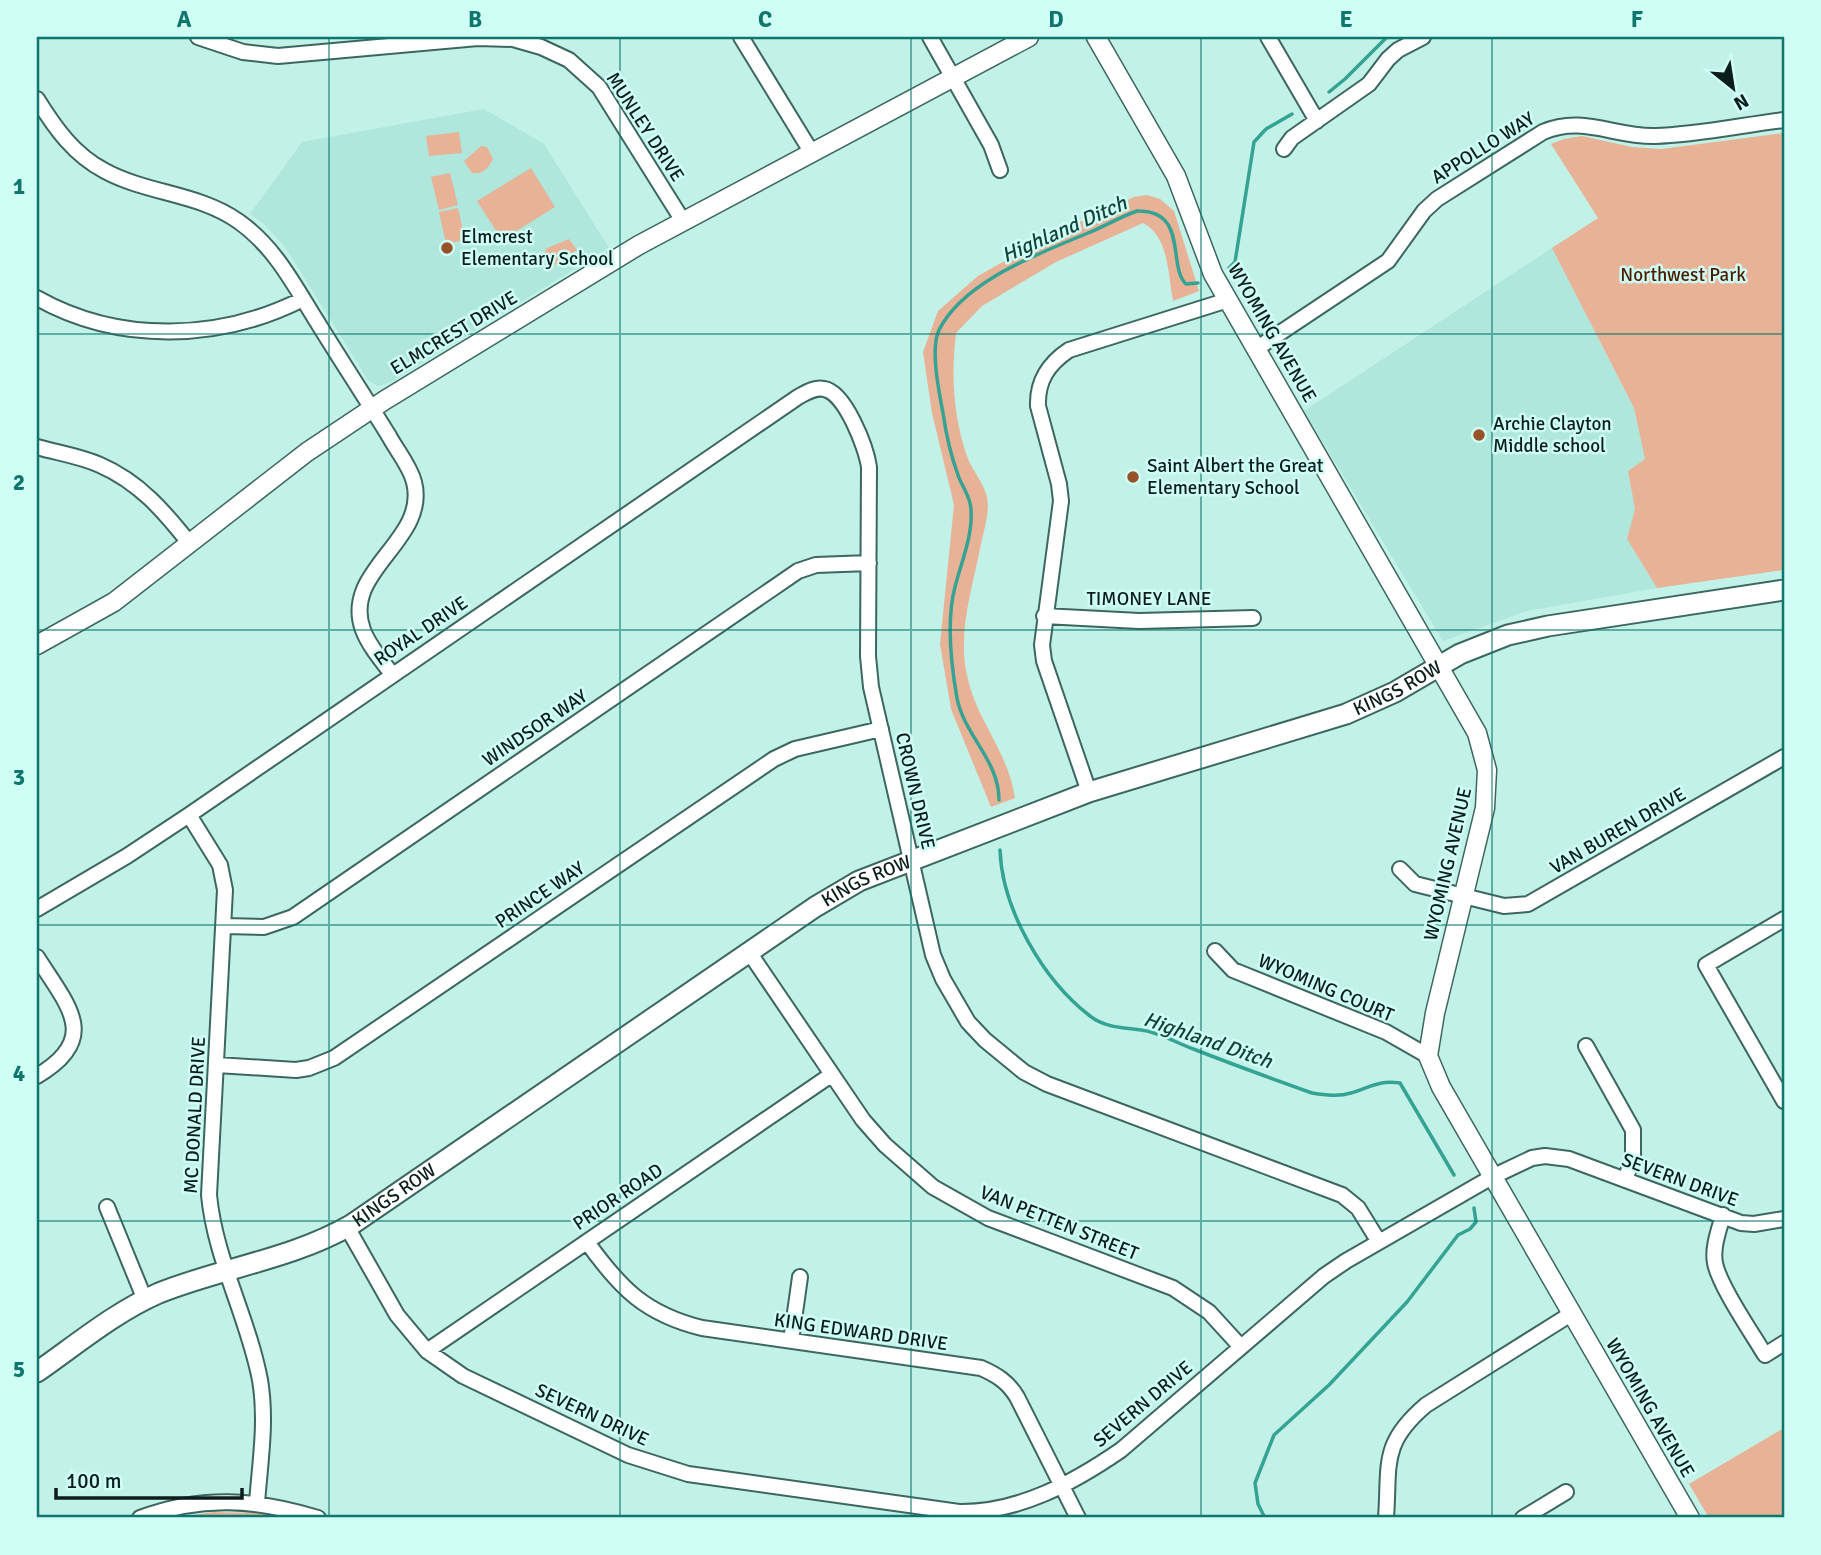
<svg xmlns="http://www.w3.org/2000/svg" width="1821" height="1555" font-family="Signika,sans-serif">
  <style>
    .built { fill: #afe7dc }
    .green { fill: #e7b296 }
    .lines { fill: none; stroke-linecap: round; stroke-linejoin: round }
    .stream { stroke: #35a394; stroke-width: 3.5 }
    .minor-casing { stroke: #3c6760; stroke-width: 18 }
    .tertiary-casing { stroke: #3c6760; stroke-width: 21 }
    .secondary-casing { stroke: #3c6760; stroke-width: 23 }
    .minor { stroke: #fff; stroke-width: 14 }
    .tertiary { stroke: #fff; stroke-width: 18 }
    .secondary { stroke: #fff; stroke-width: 19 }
    .grid { fill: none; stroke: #0f766e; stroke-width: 2; stroke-opacity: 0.55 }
    .poi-dot { fill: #985228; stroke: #cffef5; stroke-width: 2.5 }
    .labels { text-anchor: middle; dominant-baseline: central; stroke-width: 5; stroke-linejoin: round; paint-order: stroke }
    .street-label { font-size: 19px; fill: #0c1e1b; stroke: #cffef5 }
    .poi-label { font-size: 19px; fill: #0c1e1b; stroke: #cffef5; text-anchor: start }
    .park-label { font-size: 19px; fill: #4a1d00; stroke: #cffef5 }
    .water-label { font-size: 21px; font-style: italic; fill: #13433c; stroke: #cffef5 }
    .neatline { fill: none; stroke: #0f766e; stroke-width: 2.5 }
    .grid-label { font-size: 23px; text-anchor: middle; font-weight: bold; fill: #0f766e }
  </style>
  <rect width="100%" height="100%" fill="#c2f1e7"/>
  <path class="built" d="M484,109L544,144L609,248L391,382L378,386L368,380L285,247L263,223L250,214L302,142Z
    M1552,248L1634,408L1645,459L1628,471L1636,509L1627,539L1657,588L1527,611L1443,641L1304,411Z"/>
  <path class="green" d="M459,132L462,153L429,156L426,136Z
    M1784,133V570L1657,588L1627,539L1635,509L1628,471L1645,459L1634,408L1552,248L1598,218L1551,144L1564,139L1582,136L1632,147L1661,149Z
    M481,146L487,147L493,159C489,168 482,175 472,173L464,161Z
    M531,168L555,207L502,240L477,201Z
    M450,173L458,205L439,210L431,177Z
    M1147,195L1160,199L1174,211L1199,291L1173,301C1168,275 1169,236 1143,223L1056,262L982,306L956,333C951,375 953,418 968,459C973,471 984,484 987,497C990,511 984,530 981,544C973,586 957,633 967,675C977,723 1007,748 1015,798L991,807L951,709L940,644L954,505L932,413L923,352L938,311L978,276L1049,236L1134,197Z
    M458,208L465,240L446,244L439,212Z
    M569,239L577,250L555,265L550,264L544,253L547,248Z
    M1784,1428V1518H1709L1689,1484Z
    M213,1512L262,1513L289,1518H175Z"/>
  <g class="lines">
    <path class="stream" d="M1329,92L1345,79L1387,37
      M1229,268L1235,262L1254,142L1266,129L1292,114
      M999,800C999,760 964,735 957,698C951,664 946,621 955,587C961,563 973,535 971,510C971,497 962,487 958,475C951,456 946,434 943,413C939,392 930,349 939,330C964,280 1041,253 1088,233C1105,226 1120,217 1137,211C1189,210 1167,266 1186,284L1198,283
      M1000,850C1002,909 1043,980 1090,1016C1108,1030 1130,1027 1151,1032C1166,1036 1181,1045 1196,1050C1234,1065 1273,1079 1312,1093C1325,1095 1338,1097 1351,1093C1371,1087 1378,1080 1400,1083L1454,1175
      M1265,1518L1258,1504L1255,1483L1274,1435L1329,1385L1407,1302L1458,1235L1470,1229L1476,1222L1474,1208"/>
    <g class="minor-casing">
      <path id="minor" d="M198,37L243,52L278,56L478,38L513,39L541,47L569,60L599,87L683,221
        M741,37L812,153
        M930,37L991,145L1000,170
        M1268,37L1317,121
        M37,99C55,128 74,155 105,171C148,194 198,193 238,221C274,246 293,283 316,320C340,359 365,397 389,436C397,451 410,466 414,482C429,541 341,570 363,630C369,646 382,661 392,674
        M1284,149L1292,138L1369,84L1388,59L1398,50L1423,37
        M37,298C119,344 220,341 303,299
        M1256,349L1388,261L1424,211L1437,199L1543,132C1583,115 1614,137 1655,136C1697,135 1742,125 1784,120
        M37,447C58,453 80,456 100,465C139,482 164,511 190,544
        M1044,616L1139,621L1253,618
        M1089,792L1044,661L1042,645L1061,501L1059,484L1038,406C1037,381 1048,364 1069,350L1228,300
        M189,815L220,865L225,890L209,1195C215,1259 248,1317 260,1380C267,1421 260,1462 257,1503
        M1400,869L1415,884L1504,906L1528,904L1784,757
        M37,909L127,856L189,815L798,397C806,393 814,387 824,389C845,392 866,447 869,467L868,656L871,687L933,955L943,979L968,1022L985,1040L1024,1072L1047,1084L1342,1195L1358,1208L1379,1242
        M1784,919L1706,965L1784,1101
        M224,926L264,927L293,917L798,571L816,565L869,563
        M1215,951L1233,970L1386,1032L1428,1056
        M749,952L863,1120L885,1145L933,1187L988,1218L1173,1288L1209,1312L1241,1347
        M37,957C67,1005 102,1038 37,1076
        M1586,1046L1633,1130V1158L1625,1180
        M217,1065L296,1070L309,1068L334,1058L774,759L795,749L881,729
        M107,1207L145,1300
        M1723,1215C1719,1230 1712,1248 1715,1263C1719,1285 1752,1333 1765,1355L1784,1343
        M347,1227L397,1315L427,1351L463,1376L628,1455L688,1474L959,1512C1018,1513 1073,1483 1121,1450L1324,1276L1346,1261L1492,1177L1532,1158L1545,1156L1569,1159L1741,1223L1754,1224L1784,1219
        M587,1242C620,1288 645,1314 702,1328L981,1368C997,1375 1008,1382 1017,1397L1078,1518
        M791,1341L800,1277
        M427,1351L831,1075
        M140,1518C202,1495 256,1499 318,1518
        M1386,1518C1390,1465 1380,1444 1426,1405L1571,1314
        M1523,1518L1566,1492"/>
    </g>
    <g class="tertiary-casing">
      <path id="tertiary" d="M1096,37L1176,176L1213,274L1477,733L1487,770L1485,808L1435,1013L1428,1056L1441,1087L1690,1518
        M37,645L114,602L307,452L385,400L639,245L1029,37"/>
    </g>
    <g class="secondary-casing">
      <g id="secondary">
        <path id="s1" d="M37,1372C76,1345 115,1312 159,1293C221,1268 292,1259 351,1225L815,907L859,881L1089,792L1346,714L1395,692L1460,654L1508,635L1548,626L1784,590"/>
      </g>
    </g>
    <use href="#minor" class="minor"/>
    <use href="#tertiary" class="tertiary"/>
    <use href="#secondary" class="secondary"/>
  </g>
  <path class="grid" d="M329,37V1518M620,37V1518M911,37V1518M1201,37V1518M1492,37V1518M37,334H1784M37,630H1784M37,925H1784M37,1221H1784"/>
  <g class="poi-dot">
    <circle cx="447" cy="248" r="7"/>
    <circle cx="1479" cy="435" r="7"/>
    <circle cx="1133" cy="477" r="7"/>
  </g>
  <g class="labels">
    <g class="street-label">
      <text transform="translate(645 127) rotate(57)">MUNLEY DRIVE</text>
      <text transform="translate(1483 148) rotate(-32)">APPOLLO WAY</text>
      <text transform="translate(454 333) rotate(-31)">ELMCREST DRIVE</text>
      <text transform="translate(1272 333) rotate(60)">WYOMING AVENUE</text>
      <text x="1149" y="599">TIMONEY LANE</text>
      <text transform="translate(421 631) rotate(-34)">ROYAL DRIVE</text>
      <text stroke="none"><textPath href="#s1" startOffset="1536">KINGS ROW</textPath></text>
      <text transform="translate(535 728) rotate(-34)">WINDSOR WAY</text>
      <text transform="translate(915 791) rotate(77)">CROWN DRIVE</text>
      <text transform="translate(1618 831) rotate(-30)">VAN BUREN DRIVE</text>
      <text transform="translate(1448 864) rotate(-77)">WYOMING AVENUE</text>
      <text stroke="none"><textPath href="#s1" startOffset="970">KINGS ROW</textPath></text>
      <text transform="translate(540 895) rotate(-34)">PRINCE WAY</text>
      <text transform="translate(1326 988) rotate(23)">WYOMING COURT</text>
      <text transform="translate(195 1115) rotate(-87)">MC DONALD DRIVE</text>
      <text transform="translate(1680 1180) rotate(20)">SEVERN DRIVE</text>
      <text stroke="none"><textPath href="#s1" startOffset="402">KINGS ROW</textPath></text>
      <text transform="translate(618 1197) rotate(-34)">PRIOR ROAD</text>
      <text transform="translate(1059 1223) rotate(22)">VAN PETTEN STREET</text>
      <text transform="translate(861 1332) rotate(8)">KING EDWARD DRIVE</text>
      <text transform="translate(1143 1404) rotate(-40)">SEVERN DRIVE</text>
      <text transform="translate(1650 1408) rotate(60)">WYOMING AVENUE</text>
      <text transform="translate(592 1415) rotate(25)">SEVERN DRIVE</text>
    </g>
    <g class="poi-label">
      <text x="461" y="237">Elmcrest<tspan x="461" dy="22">Elementary School</tspan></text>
      <text x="1493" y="424">Archie Clayton<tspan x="1493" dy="22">Middle school</tspan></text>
      <text x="1147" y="466">Saint Albert the Great<tspan x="1147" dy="22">Elementary School</tspan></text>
    </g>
    <g class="park-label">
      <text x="1683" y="275">Northwest Park</text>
    </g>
    <g class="water-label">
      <text transform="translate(1064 229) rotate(-24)">Highland Ditch</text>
      <text transform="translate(1208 1040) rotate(19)">Highland Ditch</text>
    </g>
  </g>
  <rect width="1821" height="1555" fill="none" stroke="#cffef5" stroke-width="77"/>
  <g transform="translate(1733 88) rotate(150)" stroke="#cffef5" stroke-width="5" paint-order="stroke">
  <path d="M0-5L12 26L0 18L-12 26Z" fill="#0c1e1b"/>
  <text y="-10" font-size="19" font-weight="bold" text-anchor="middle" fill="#0c1e1b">N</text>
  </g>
  <path d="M56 1488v10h186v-10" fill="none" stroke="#0c1e1b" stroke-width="3.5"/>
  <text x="66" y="1488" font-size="21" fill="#0c1e1b" stroke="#cffef5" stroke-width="5" paint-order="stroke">100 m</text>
  <rect x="38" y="38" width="1745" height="1478" class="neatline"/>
  <g class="grid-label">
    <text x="184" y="27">A</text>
    <text x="475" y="27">B</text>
    <text x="765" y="27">C</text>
    <text x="1056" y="27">D</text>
    <text x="1346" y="27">E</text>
    <text x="1637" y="27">F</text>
    <text x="19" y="194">1</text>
    <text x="19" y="490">2</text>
    <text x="19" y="785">3</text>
    <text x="19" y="1081">4</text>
    <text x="19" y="1377">5</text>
  </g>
</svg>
